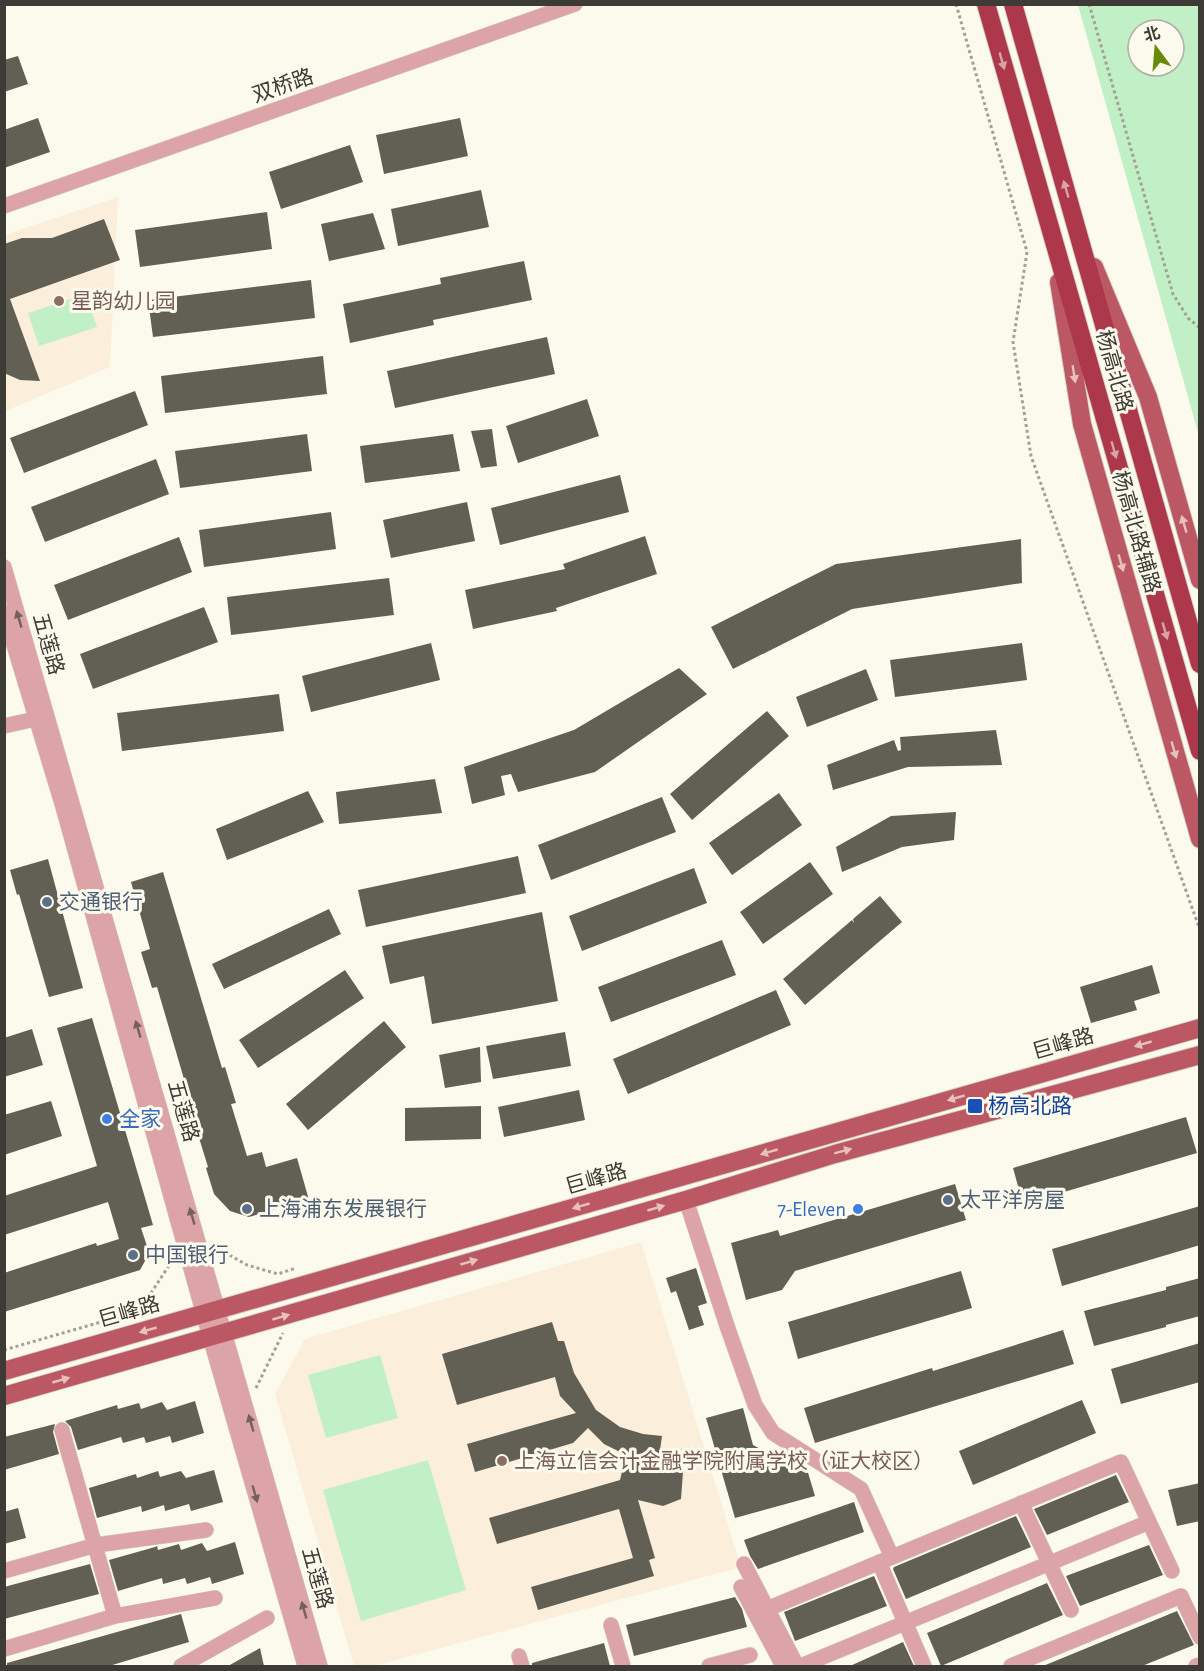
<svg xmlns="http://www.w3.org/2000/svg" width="1204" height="1671" font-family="'Alegreya Sans','Noto Sans SC',sans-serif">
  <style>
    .education { fill: #fbeeda }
    .green { fill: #c2f0c6; fill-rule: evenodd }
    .building { fill: #626054 }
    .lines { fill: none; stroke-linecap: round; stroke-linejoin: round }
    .minor-casing { stroke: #d6d4c7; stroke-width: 16 }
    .major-casing { stroke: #d6d4c7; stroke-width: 20 }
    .highway-casing { stroke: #d6d4c7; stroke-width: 20 }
    .path { stroke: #a3a197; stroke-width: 3; stroke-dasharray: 3 3; stroke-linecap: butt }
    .minor { stroke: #dda4a8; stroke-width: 15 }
    .major { stroke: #bc5864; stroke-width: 18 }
    .highway { stroke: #ad384c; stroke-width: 18 }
    .oneway { fill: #d8a3a4 }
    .oneway2 { fill: #e6c1bc }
    .oneway3 { fill: #74605d }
    .education-dot { fill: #8d6e63; stroke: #fcfaec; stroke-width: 2 }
    .service-dot { fill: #5c6f8a; stroke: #fcfaec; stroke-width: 2 }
    .transit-dot { fill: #1a4fb4; stroke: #fcfaec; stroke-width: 2 }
    .shop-dot { fill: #3f7fe0; stroke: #fcfaec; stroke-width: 2 }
    .labels { text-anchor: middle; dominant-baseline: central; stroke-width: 6; stroke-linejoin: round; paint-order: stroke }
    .street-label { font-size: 21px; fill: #3c3b35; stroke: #fcfaec }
    .education-label { font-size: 21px; fill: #785e54; stroke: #fcfaec; text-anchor: start }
    .service-label { font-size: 21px; fill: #4e5e75; stroke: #fcfaec; text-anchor: start }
    .transit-label { font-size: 21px; fill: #164399; stroke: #fcfaec; text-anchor: start }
    .shop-label { font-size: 21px; fill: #366cbe; stroke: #fcfaec; text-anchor: start }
  </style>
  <rect width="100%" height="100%" fill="#fcfaec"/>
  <path class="education" d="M118,197L110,367L5,411L4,235Z
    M641,1242L741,1567L374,1666H354L275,1394L305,1339Z"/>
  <path class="green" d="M1078,5H1199V436L1089,44ZM1138,30H1174V66H1138Z
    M86,294L97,327L39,346L28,313Z
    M380,1355L398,1418L326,1438L308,1375Z
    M428,1460L466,1590L361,1621L323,1490Z"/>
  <path class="building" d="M18,56L28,84L4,92V60Z
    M38,118L50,152L4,168V130Z
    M460,118L468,156L384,174L376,135Z
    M350,145L363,182L281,209L269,172Z
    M481,190L489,227L398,246L391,209Z
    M267,212L272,249L140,267L135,230Z
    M373,213L385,249L329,261L321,224Z
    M104,219L120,260L10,299L40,381L20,380L4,373V244L22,238H52Z
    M524,261L532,300L433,320L434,325L350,343L343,304L441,284L440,278Z
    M311,280L315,318L153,337L148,300Z
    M547,337L555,374L395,408L387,371Z
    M323,356L327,394L165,413L161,376Z
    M135,391L148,425L24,473L10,438Z
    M587,399L599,436L518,463L506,426Z
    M492,429L497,466L481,468L471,431Z
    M307,434L312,471L180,488L175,451Z
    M453,434L460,471L365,483L360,446Z
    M156,459L169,494L45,542L31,507Z
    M620,475L629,512L500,545L491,508Z
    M467,502L475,541L391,558L383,520Z
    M331,512L336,549L204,567L199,530Z
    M645,536L657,574L556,608L557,611L473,629L465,590L565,569L563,564Z
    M179,537L192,572L68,620L54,585Z
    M1021,539L1022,583L852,609L733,669L711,627L836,564Z
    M389,578L394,615L231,635L227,597Z
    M204,607L218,642L93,689L80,654Z
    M431,643L440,680L311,712L302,676Z
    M1022,643L1027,680L895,697L890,660Z
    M679,668L707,694L595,772L518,792L511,774L501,776L505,795L472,804L464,767L574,730Z
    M866,669L878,700L807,727L796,697Z
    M279,694L284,731L122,751L117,713Z
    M767,711L789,736L692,820L670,794Z
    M996,730L1002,765L908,767L833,790L827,765L894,740L898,751L901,750L900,737Z
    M435,779L442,813L339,824L336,792Z
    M308,791L324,822L227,860L216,829Z
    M779,793L802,825L732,875L709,843Z
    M662,797L676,832L551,880L538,845Z
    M956,812L954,840L902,847L842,872L836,847L891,816Z
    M518,856L526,893L366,927L358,890Z
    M48,859L83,988L49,997L19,894L17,895L10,870Z
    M810,862L833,894L763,944L740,912Z
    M694,868L707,903L582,951L569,916Z
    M163,872L222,1068L225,1067L236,1103L231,1104L247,1156L262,1152L266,1167L297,1158L309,1200L249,1217L230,1211L214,1194L206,1168L208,1167L192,1115L189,1116L178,1081L184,1079L157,987L152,988L141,952L150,949L131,882Z
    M880,896L902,922L805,1005L783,979L852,920L854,923L853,919Z
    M329,909L341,934L224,989L212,964Z
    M542,912L558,1001L432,1024L424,976L390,984L382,946Z
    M722,940L736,975L611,1022L598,987Z
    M1152,965L1160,993L1134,1001L1137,1010L1091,1023L1080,987Z
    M345,970L364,998L258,1068L239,1040Z
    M776,990L791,1025L628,1094L613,1059Z
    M92,1018L153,1225L141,1228L148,1249L145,1261L140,1270L4,1312V1273L96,1243L97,1246L119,1239L108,1202L4,1235V1196L97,1166L57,1028Z
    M384,1021L406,1047L308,1130L286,1104Z
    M32,1029L43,1065L4,1077V1038Z
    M565,1032L571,1066L493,1079L486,1046Z
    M480,1047L481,1082L445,1088L439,1055Z
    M579,1090L585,1120L504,1137L498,1107Z
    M51,1101L62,1136L4,1155V1115Z
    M481,1106V1139L405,1141V1108Z
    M1186,1117L1197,1153L1023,1204L1013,1168Z
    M955,1184L966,1220L795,1271L782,1290L746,1300L731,1243L778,1230L780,1236Z
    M1200,1206V1245L1062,1286L1052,1249Z
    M696,1268L707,1303L698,1306L704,1325L689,1330L676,1291L671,1293L666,1278Z
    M961,1271L972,1308L798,1359L788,1322Z
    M1200,1278V1316L1166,1325V1327L1094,1346L1084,1311L1166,1290V1287Z
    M552,1322L558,1341H564L574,1373L596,1410L620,1427L643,1434L662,1436L659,1457L683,1472L681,1499L663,1506L638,1500L655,1558L649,1560L654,1576L538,1610L531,1587L633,1558L619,1509L497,1544L489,1518L620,1480L626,1455L604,1444L588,1428L573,1443L475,1472L467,1444L576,1413L560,1396L555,1377L457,1405L442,1354Z
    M1063,1330L1074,1364L815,1443L804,1408L932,1368L933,1371Z
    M1200,1343V1382L1121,1404L1111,1369Z
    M1082,1400L1096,1433L973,1485L959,1451Z
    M195,1401L204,1433L172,1443L170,1436L146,1443L144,1437L123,1443L121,1437L78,1450L71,1427L65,1421L117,1405L118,1409L139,1403L141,1409L162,1402L167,1410Z
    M743,1408L753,1445L789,1465L800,1462L806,1466L815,1496L735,1518L706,1418Z
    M55,1424L53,1432L59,1454L4,1470V1437Z
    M214,1470L223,1502L191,1511L189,1504L165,1511L164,1505L142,1512L141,1506L97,1518L89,1488L136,1474L137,1478L158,1471L160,1477L181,1471L186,1478Z
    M1116,1475L1129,1502L1047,1535L1034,1509Z
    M1200,1483V1521L1177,1526L1168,1490Z
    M854,1502L864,1532L758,1569L750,1556L744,1540Z
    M18,1508L26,1538L4,1544V1512Z
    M1016,1516L1031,1547L906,1599L893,1569L894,1567Z
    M235,1542L244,1574L212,1584L210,1577L187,1584L185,1578L163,1584L162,1578L118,1591L109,1560L155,1547L157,1546L158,1550L179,1544L181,1550L202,1543L207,1551Z
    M1149,1545L1163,1575L1080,1606L1066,1576Z
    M90,1564L99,1594L4,1619V1587Z
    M874,1576L887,1606L795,1641L784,1612Z
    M1047,1583L1063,1615L941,1666L927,1633Z
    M735,1597L742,1609L747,1627L634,1656L626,1625Z
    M1177,1611L1194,1645L1142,1666H1043Z
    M181,1614L189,1642L109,1666H7V1663Z
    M903,1642L914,1666H850Z
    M604,1643L610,1666H532V1663Z
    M260,1648L264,1666H228Z"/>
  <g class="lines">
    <g class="minor-casing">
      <path id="minor" d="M4,206L575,4
        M4,567L320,1666
        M4,612L63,807L210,1337L305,1666
        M4,726L44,717
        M686,1200L727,1326L755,1405L773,1433L861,1489L892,1557
        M62,1430L115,1616
        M1021,1503L1071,1610
        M879,1562L924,1666
        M744,1564L797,1666
        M4,1571L96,1545L206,1530
        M741,1587L783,1666
        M767,1609L1121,1462L1172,1571
        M611,1625L623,1666
        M4,1649L115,1616L215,1598
        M519,1656L522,1666
        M181,1666L267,1618
        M709,1666L750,1655
        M801,1666L1149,1522
        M1011,1666L1181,1596L1200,1637
        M1196,1666L1200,1665"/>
    </g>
    <g class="major-casing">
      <path id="major" d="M1094,267L1148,397L1200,580
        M1059,282L1082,424L1200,839
        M4,1371L1200,1028
        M4,1396L686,1200L835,1154L1200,1055"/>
    </g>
    <g class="highway-casing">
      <path id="highway" d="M986,4L1200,751
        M1013,4L1200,664"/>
    </g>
    <path class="path" d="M956,4L1027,252L1013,342L1031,456L1200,930
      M1089,4L1173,294L1188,318L1200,328
      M214,1246L247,1265L278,1274L296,1268
      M4,1350L139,1311L174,1258
      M256,1388L283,1333"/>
    <use href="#minor" class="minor"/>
    <use href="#major" class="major"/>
    <use href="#highway" class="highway"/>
  </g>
  <defs><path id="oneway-solid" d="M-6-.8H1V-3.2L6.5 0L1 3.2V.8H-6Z" transform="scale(1.5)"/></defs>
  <g class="oneway">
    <use href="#oneway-solid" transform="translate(1002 61) rotate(74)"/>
    <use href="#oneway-solid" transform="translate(1066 189) rotate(-106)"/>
    <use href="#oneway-solid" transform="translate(1114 450) rotate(74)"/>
    <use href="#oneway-solid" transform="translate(1165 631) rotate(74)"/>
  </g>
  <g class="oneway2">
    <use href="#oneway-solid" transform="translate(1074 374) rotate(81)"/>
    <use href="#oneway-solid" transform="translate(1184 524) rotate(-106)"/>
    <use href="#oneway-solid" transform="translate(1121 563) rotate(74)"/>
    <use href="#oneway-solid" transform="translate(1174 750) rotate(74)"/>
    <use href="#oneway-solid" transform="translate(1143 1044) rotate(164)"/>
    <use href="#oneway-solid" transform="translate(956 1098) rotate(164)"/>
    <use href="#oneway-solid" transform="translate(843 1151) rotate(-15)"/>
    <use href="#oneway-solid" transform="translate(769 1152) rotate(164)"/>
    <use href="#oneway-solid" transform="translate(581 1206) rotate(164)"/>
    <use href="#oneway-solid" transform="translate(656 1208) rotate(-16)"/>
    <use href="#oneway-solid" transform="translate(469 1262) rotate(-16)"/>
    <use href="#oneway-solid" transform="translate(281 1317) rotate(-16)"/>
    <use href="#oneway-solid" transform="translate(148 1330) rotate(164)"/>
    <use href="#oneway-solid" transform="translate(61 1380) rotate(-16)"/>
  </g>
  <g class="oneway3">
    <use href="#oneway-solid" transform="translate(19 619) rotate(-106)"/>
    <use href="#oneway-solid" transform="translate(138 1029) rotate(-106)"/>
    <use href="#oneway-solid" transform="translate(192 1216) rotate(-106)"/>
    <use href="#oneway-solid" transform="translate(251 1423) rotate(-106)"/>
    <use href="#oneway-solid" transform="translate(255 1494) rotate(74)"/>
    <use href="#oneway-solid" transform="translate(304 1610) rotate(-106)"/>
  </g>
  <g class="education-dot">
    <circle cx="59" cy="301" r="6"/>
    <circle cx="502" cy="1461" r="6"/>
  </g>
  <g class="service-dot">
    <circle cx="47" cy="902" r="6"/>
    <circle cx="948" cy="1200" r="6"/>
    <circle cx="247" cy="1209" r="6"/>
    <circle cx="133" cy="1255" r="6"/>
  </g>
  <rect class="transit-dot" x="967" y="1098" width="16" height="16" rx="3"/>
  <g class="shop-dot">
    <circle cx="107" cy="1119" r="6"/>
    <circle cx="858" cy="1209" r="6"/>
  </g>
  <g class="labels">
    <g class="street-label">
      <text transform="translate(283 86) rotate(-19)">双桥路</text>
      <text transform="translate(1114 371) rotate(74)">杨高北路</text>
      <text transform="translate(1136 532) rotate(74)">杨高北路辅路</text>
      <text transform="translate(48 644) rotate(74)">五莲路</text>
      <text transform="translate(1063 1044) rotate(-16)">巨峰路</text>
      <text transform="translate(183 1111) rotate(74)">五莲路</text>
      <text transform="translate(596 1179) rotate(-16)">巨峰路</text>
      <text transform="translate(129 1312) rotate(-16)">巨峰路</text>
      <text transform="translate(317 1578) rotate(74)">五莲路</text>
    </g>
    <g class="education-label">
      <text x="71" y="301">星韵幼儿园</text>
      <text x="514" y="1461">上海立信会计金融学院附属学校（证大校区）</text>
    </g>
    <g class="service-label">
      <text x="59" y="902">交通银行</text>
      <text x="960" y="1200">太平洋房屋</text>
      <text x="259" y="1209">上海浦东发展银行</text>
      <text x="145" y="1255">中国银行</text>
    </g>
    <g class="transit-label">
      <text x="988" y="1106">杨高北路</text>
    </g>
    <g class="shop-label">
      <text x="119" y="1119">全家</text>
      <text x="846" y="1209" text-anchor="end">7-Eleven</text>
    </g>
  </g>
  <rect width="1204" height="1671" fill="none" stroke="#3c3b35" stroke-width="12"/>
  <g transform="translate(1156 48) rotate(344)"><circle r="28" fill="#fcfaec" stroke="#afaea3" stroke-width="1.5"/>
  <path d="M0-4.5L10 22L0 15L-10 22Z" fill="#6a8907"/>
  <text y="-9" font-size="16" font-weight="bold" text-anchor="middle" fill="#3c3b35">北</text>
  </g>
</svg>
